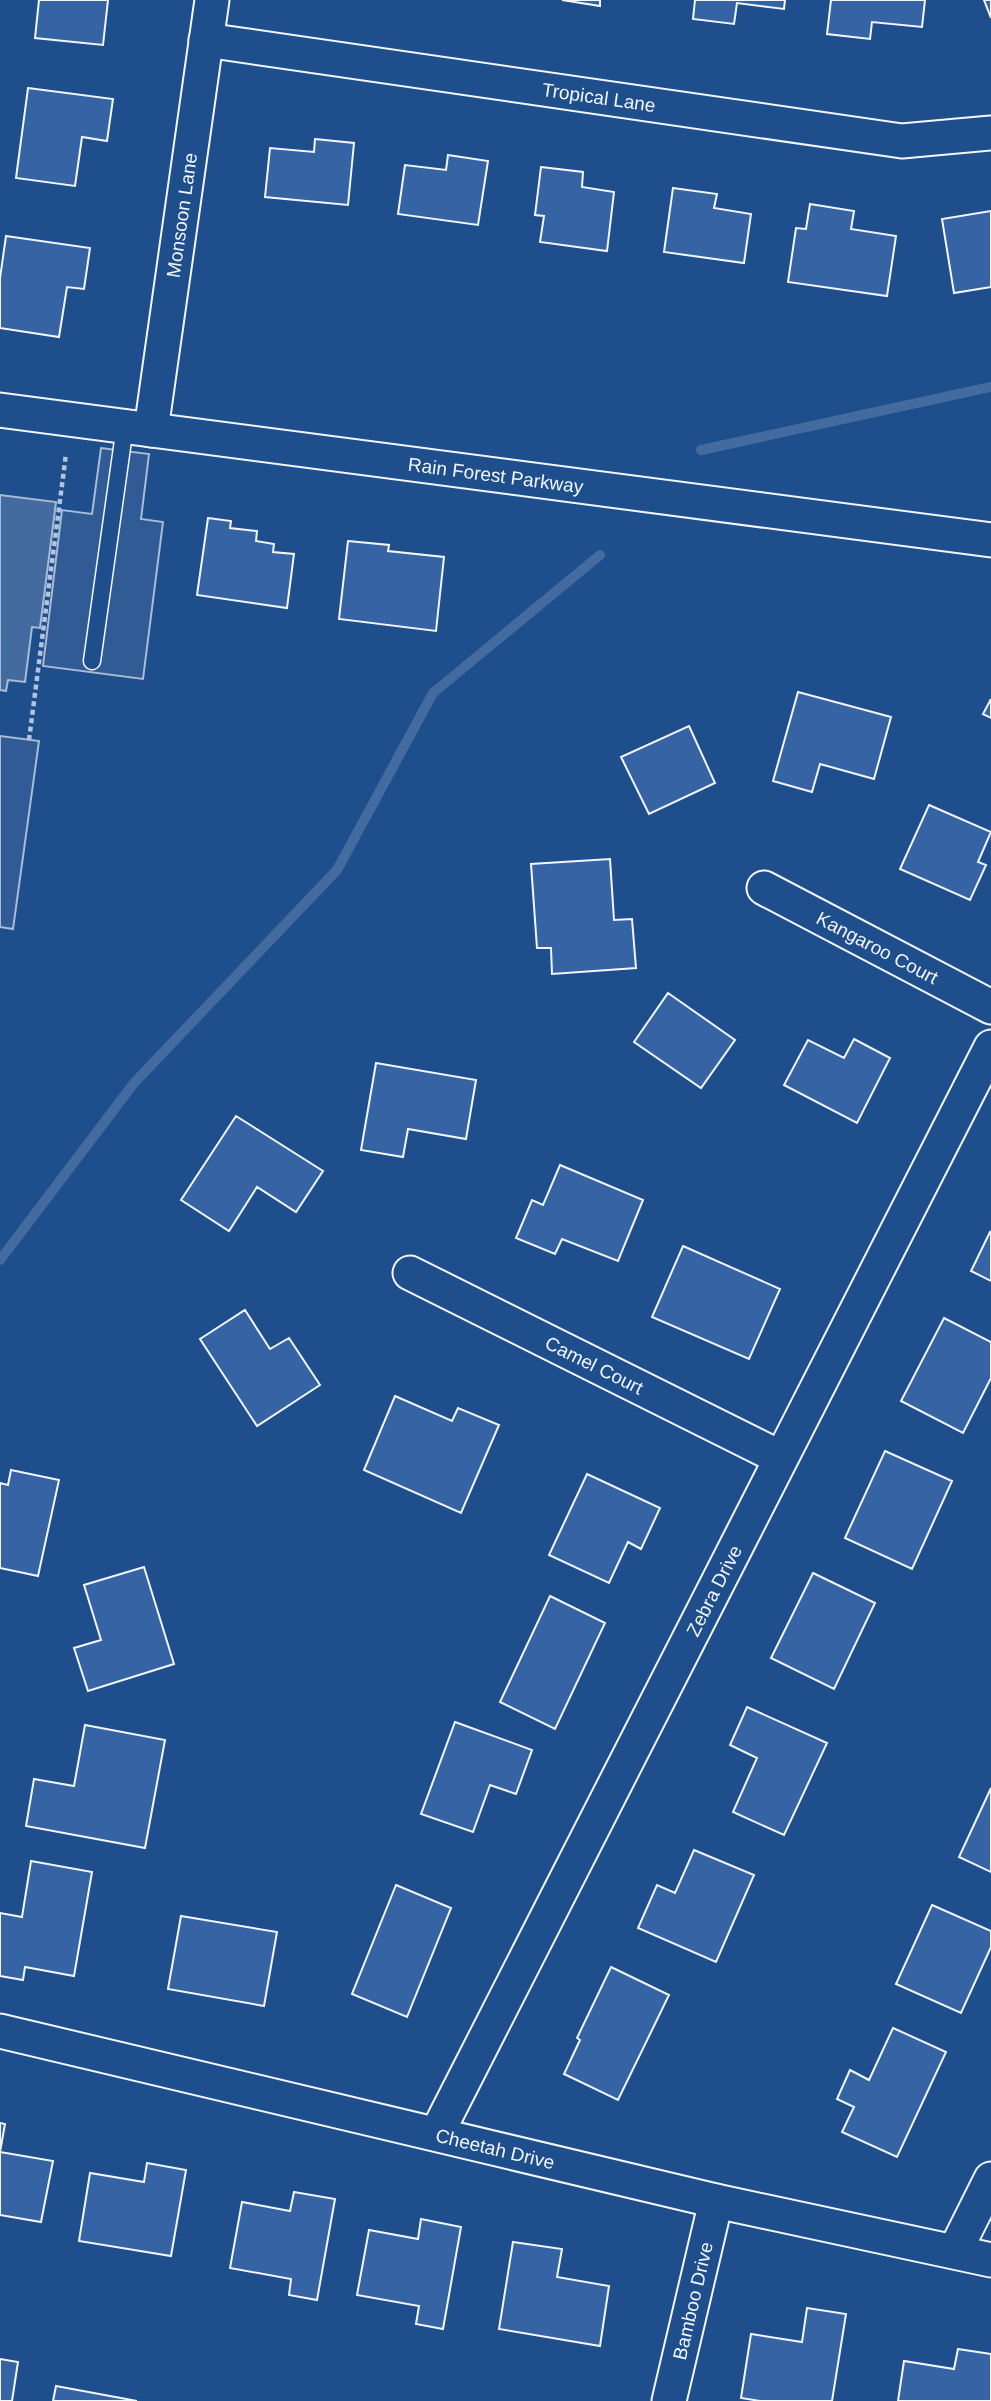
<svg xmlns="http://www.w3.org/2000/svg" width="991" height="2401" font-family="Helvetica,sans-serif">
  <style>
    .built { fill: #305b95; stroke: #a8bbd7; stroke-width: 2 }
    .water { fill: #446ba0; stroke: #a8bbd7; stroke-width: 2 }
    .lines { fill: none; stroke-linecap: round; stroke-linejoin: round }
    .stream { stroke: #446ba0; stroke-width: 10 }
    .building { fill: #3563a3; stroke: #f2f6ff; stroke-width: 2 }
    .service-casing { stroke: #f2f6ff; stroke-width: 19 }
    .minor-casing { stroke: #f2f6ff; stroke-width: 37 }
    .path { stroke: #b3c4dc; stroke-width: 4.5; stroke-dasharray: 5 3.5; stroke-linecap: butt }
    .service { stroke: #1f4e8c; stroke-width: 16 }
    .minor { stroke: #1f4e8c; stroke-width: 33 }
    .labels { text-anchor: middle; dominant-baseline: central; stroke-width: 5; stroke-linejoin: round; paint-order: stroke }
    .street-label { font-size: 19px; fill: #f2f6ff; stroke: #1f4e8c }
  </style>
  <rect width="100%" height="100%" fill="#1f4e8c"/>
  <path class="built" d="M101,448L149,454L141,519L163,522L143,679L43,666L62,510L92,514Z
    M0,736L39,741L13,929L0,927Z"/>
  <path class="water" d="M0,495L56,502L40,628L32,627L25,682L8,680L6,691L0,690Z"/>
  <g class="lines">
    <path class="stream" d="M701,450L991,387
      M0,1260L134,1083L337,870L433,693L600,555"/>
  </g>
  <path class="building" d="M39,0H108L103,45L35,38Z
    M562,0H600V6Z
    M695,0H785L784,9L737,3L734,24L693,19Z
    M831,0H925L922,27L872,22L870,39L827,34Z
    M984,0H991V18Z
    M28,88L113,99L107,141L82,137L75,186L16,178Z
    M315,139L354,143L348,205L265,197L270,148L314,152Z
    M448,155L488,161L478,225L398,214L405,165L446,170Z
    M541,167L583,172L582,187L614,192L607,251L540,242L544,216L535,215Z
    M673,188L717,194L714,208L751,214L744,263L664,252Z
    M810,204L854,211L851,229L896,236L887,296L788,282L796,228L806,229Z
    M991,211V287L954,293L942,219Z
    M6,236L90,248L84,289L67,287L59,337L0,328V278Z
    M208,518L231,521L230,528L257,531L256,541L274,544L273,552L294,554L287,608L197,595Z
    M348,541L389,545L388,551L444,557L436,631L339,619Z
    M798,692L891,717L874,779L820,764L812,792L773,781Z
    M991,699V718L983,714Z
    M689,726L715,783L649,814L621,757Z
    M929,805L991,832L978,862L986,865L970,900L900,869Z
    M610,859L614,920L632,919L636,968L552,974L551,948H537L531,864Z
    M668,993L735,1040L701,1088L634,1042Z
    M854,1039L890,1058L857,1123L784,1085L808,1040L844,1058Z
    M376,1063L476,1080L466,1139L408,1129L403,1157L361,1150Z
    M236,1116L323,1171L296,1212L257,1187L229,1231L181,1200Z
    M560,1165L643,1200L618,1261L562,1239L555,1254L516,1238L532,1200L543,1205Z
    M990,1232L991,1233V1281L971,1271Z
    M683,1246L780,1289L749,1359L652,1317Z
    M245,1310L270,1349L289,1338L320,1385L257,1426L200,1339Z
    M944,1318L991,1342V1378L963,1433L901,1401Z
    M395,1396L452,1421L458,1408L499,1425L461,1513L364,1470Z
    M885,1451L952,1481L912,1569L845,1538Z
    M11,1470L59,1480L38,1576L0,1568V1483L8,1485Z
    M587,1474L660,1508L641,1549L628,1542L609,1583L549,1555Z
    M144,1567L174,1664L88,1691L74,1648L101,1640L84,1585Z
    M813,1573L875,1603L834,1689L771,1658Z
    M550,1596L605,1623L555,1729L500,1702Z
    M747,1707L827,1743L784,1835L733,1812L757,1758L730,1745Z
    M455,1722L532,1750L516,1794L490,1785L473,1832L421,1814Z
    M85,1725L165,1740L145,1848L26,1826L34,1779L74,1786Z
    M991,1788V1872L959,1857Z
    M694,1850L754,1875L716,1962L638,1928L657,1885L675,1893Z
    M31,1861L92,1872L74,1976L25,1967L23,1980L0,1976V1913L22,1917Z
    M396,1885L451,1908L407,2017L352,1994Z
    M932,1905L991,1931V1947L961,2013L896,1984Z
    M181,1916L277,1932L264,2006L168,1989Z
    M611,1967L669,1995L618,2100L564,2074L580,2040L577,2038Z
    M893,2028L946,2052L897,2157L842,2132L854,2107L837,2099L850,2070L869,2080Z
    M0,2123L5,2124L0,2152L53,2161L41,2222L0,2215Z
    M147,2163L186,2170L171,2256L79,2241L90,2173L144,2182Z
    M294,2192L335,2199L317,2300L289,2295L291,2279L230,2268L242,2202L290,2211Z
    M421,2219L461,2227L443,2329L416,2324L419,2306L357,2295L369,2230L418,2239Z
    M513,2242L562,2249L557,2277L609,2286L600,2346L499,2329Z
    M807,2308L846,2314L832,2401H760L741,2398L751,2334L802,2342Z
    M958,2349L991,2354V2401H898L904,2361L954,2369Z
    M0,2359L18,2362L12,2401H0Z
    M56,2386L137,2401H53Z"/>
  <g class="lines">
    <g class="service-casing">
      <path id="service" d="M92,661L125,426"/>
    </g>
    <g class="minor-casing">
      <g id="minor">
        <path id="s1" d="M206,40L902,141L991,133"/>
        <path id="s2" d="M0,410L991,540"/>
        <path id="s3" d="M151,430L212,0"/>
        <path id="s4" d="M764,888L991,1007"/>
        <path id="s5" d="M410,1273L781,1458"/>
        <path id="s6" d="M0,2031L716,2201L991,2260"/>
        <path id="s7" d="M437,2133L991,1047"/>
        <path d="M955,2251L991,2179"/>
        <path id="s8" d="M669,2401L716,2201"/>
      </g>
    </g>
    <path class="path" d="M29,740L66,454"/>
    <use href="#service" class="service"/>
    <use href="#minor" class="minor"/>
  </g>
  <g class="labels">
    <g class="street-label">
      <text stroke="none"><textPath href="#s1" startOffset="397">Tropical Lane</textPath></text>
      <text stroke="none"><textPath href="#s3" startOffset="217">Monsoon Lane</textPath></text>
      <text stroke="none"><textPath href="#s2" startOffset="500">Rain Forest Parkway</textPath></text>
      <text stroke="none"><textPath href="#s4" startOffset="128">Kangaroo Court</textPath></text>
      <text stroke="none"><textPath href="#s5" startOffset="206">Camel Court</textPath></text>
      <text stroke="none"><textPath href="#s7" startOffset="609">Zebra Drive</textPath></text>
      <text stroke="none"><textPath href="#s6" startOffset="509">Cheetah Drive</textPath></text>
      <text stroke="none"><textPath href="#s8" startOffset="103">Bamboo Drive</textPath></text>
    </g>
  </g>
</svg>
